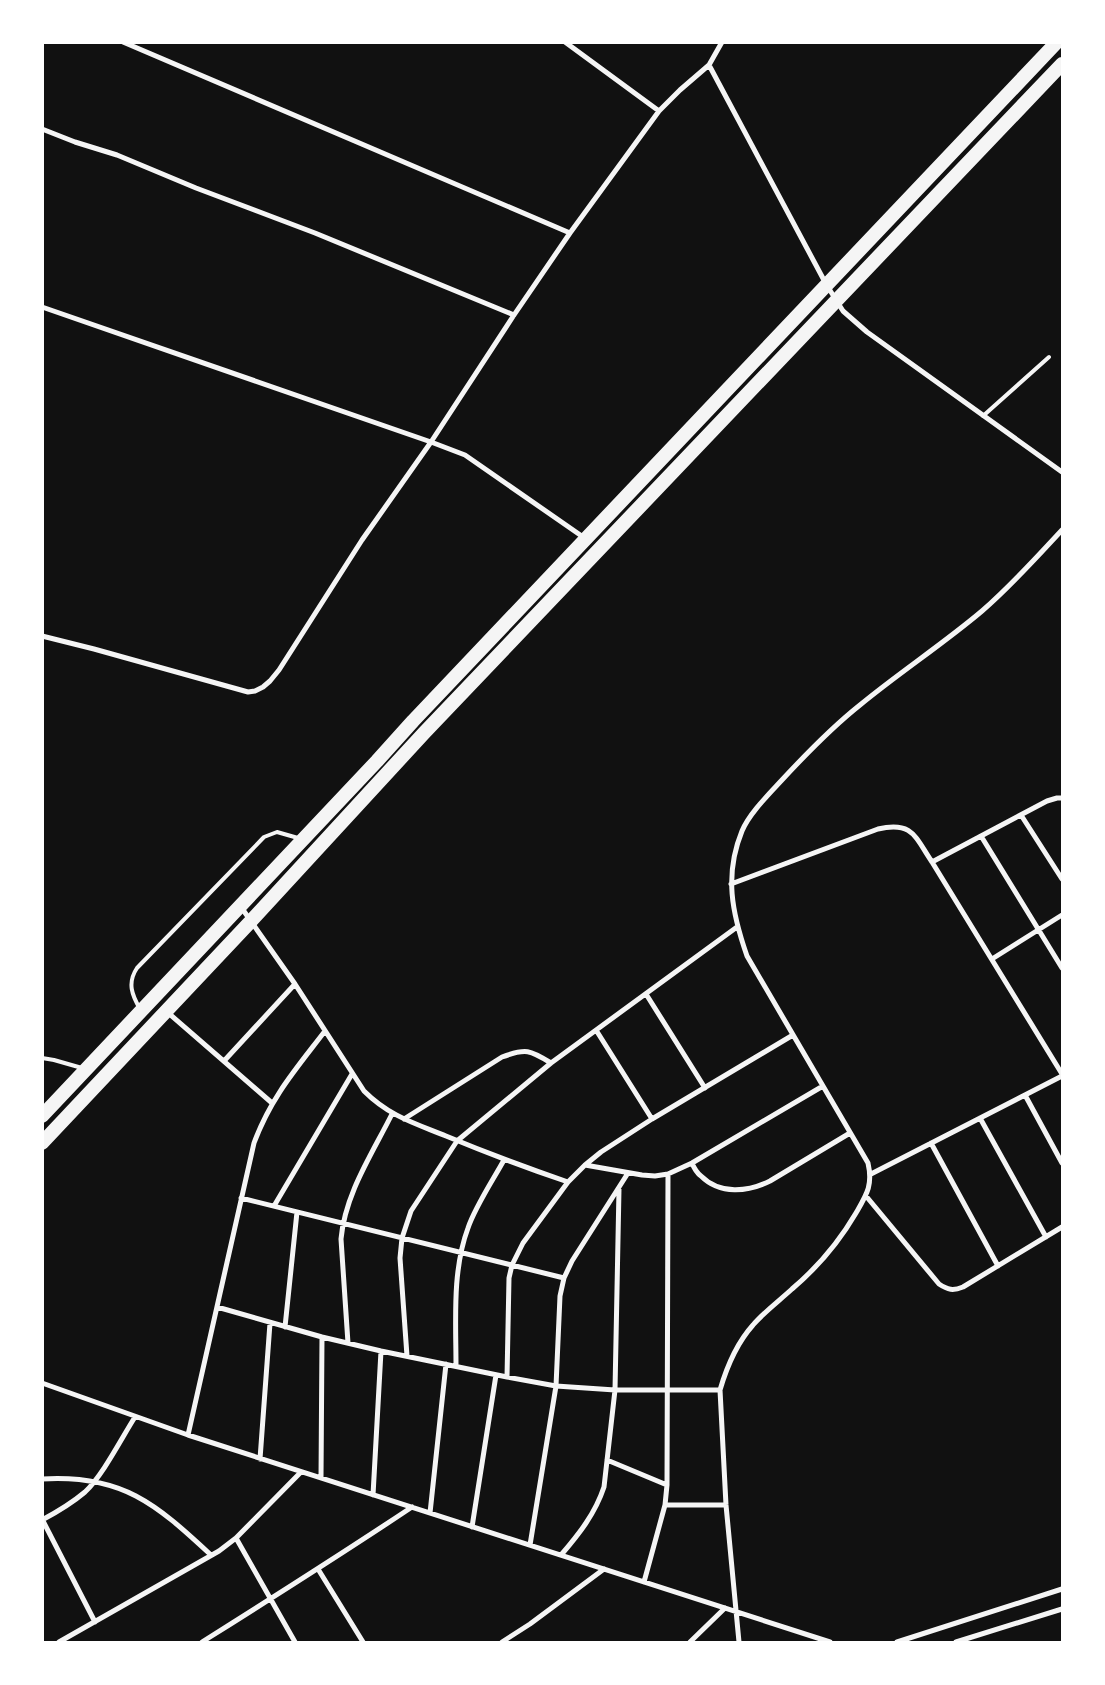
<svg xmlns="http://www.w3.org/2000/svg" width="1105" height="1685" font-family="Manrope,sans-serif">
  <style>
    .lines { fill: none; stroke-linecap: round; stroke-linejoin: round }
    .service { stroke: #f5f5f5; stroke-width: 4 }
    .minor { stroke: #f5f5f5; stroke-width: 5 }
    .trunk { stroke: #f5f5f5; stroke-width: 14 }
  </style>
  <rect width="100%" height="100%" fill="#111"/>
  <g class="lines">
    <path class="service" d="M983,416L1049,357
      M140,1009C132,995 127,983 137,968L264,837L277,832L298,838
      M42,1058L54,1060L82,1068"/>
    <path class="minor" d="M123,42L570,233
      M565,42L659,111
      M709,65L826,284L843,311L867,332L1062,472
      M42,129L75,142L117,155L196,188L315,233L514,315
      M42,307L431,442L465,455L586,539
      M42,636L94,649L248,692L255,691L263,687L270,681L279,670L362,540L431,442L514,315L570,233L659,111L680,90L709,65L722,42
      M1021,815L1062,879
      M981,836L1062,968
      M932,862L1047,801L1057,798H1062
      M731,884L878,829C913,821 915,837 932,862L1062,1074
      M241,907L295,984L364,1091C389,1116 414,1123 446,1136C487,1153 527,1168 568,1182
      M992,959L1062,915
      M646,994L705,1088
      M166,1011L272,1103
      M596,1030L652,1119
      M224,1061L295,984
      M1025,1095L1062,1163
      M980,1118L1046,1237
      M404,1119L502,1057C526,1048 530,1050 551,1063
      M931,1143L998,1266
      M692,1163C694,1168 697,1173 701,1176C720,1195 748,1192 770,1181L850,1133
      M585,1165L642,1175L655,1176L668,1174L692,1163L823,1086
      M871,1174L1062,1076
      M866,1196L939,1284C948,1290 953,1291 963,1287L1062,1227
      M241,1198L564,1278
      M274,1206L352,1074
      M217,1307L322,1337L381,1351L507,1377L556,1386L615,1390H720
      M285,1327L297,1212
      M348,1343L341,1239C345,1194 372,1154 392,1114
      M407,1356L400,1258L402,1238L411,1211L457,1141L551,1063L737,927
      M456,1366C456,1320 452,1271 468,1228C475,1207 493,1180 504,1160
      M507,1377L509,1278L512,1265L523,1243L568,1182L585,1165L601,1152L652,1119L793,1035
      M42,1383L188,1435L830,1642
      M188,1435L254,1143C271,1097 296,1069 325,1031
      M260,1459L270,1323
      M607,1460L667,1485
      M321,1478L322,1337
      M42,1479C122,1474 156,1504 211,1555
      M373,1495L381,1351
      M665,1505H726
      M430,1513L446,1364
      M42,1519L95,1622
      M42,1520C57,1512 72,1503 85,1492C103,1475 121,1439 135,1417
      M472,1527L496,1375
      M236,1538L295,1642
      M530,1545L556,1386L560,1296L564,1278L572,1261L628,1173
      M561,1555C579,1534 595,1514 604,1487L615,1390L619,1189
      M318,1569L363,1642
      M644,1582L665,1505L667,1485L668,1174
      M59,1642L219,1551L236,1538L301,1472
      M202,1642C272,1598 343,1553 412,1507
      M502,1642L530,1624L604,1569
      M690,1642L725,1608
      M739,1642L726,1505L720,1390C727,1366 736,1344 753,1325C764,1312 779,1301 792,1289C818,1267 839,1242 856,1213C867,1194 873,1185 868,1163L747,956C732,913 724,875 742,831C749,814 768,795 781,781C806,754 831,728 860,705C900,672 943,644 982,611C1011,586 1036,558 1062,530
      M897,1642L1062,1589
      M956,1642L1062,1609"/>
    <path class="trunk" d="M42,1116L377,761L413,721L1057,42
      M42,1143L251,921L424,733L1062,64"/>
  </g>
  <rect width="1105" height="1685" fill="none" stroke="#ffffff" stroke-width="88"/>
</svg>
